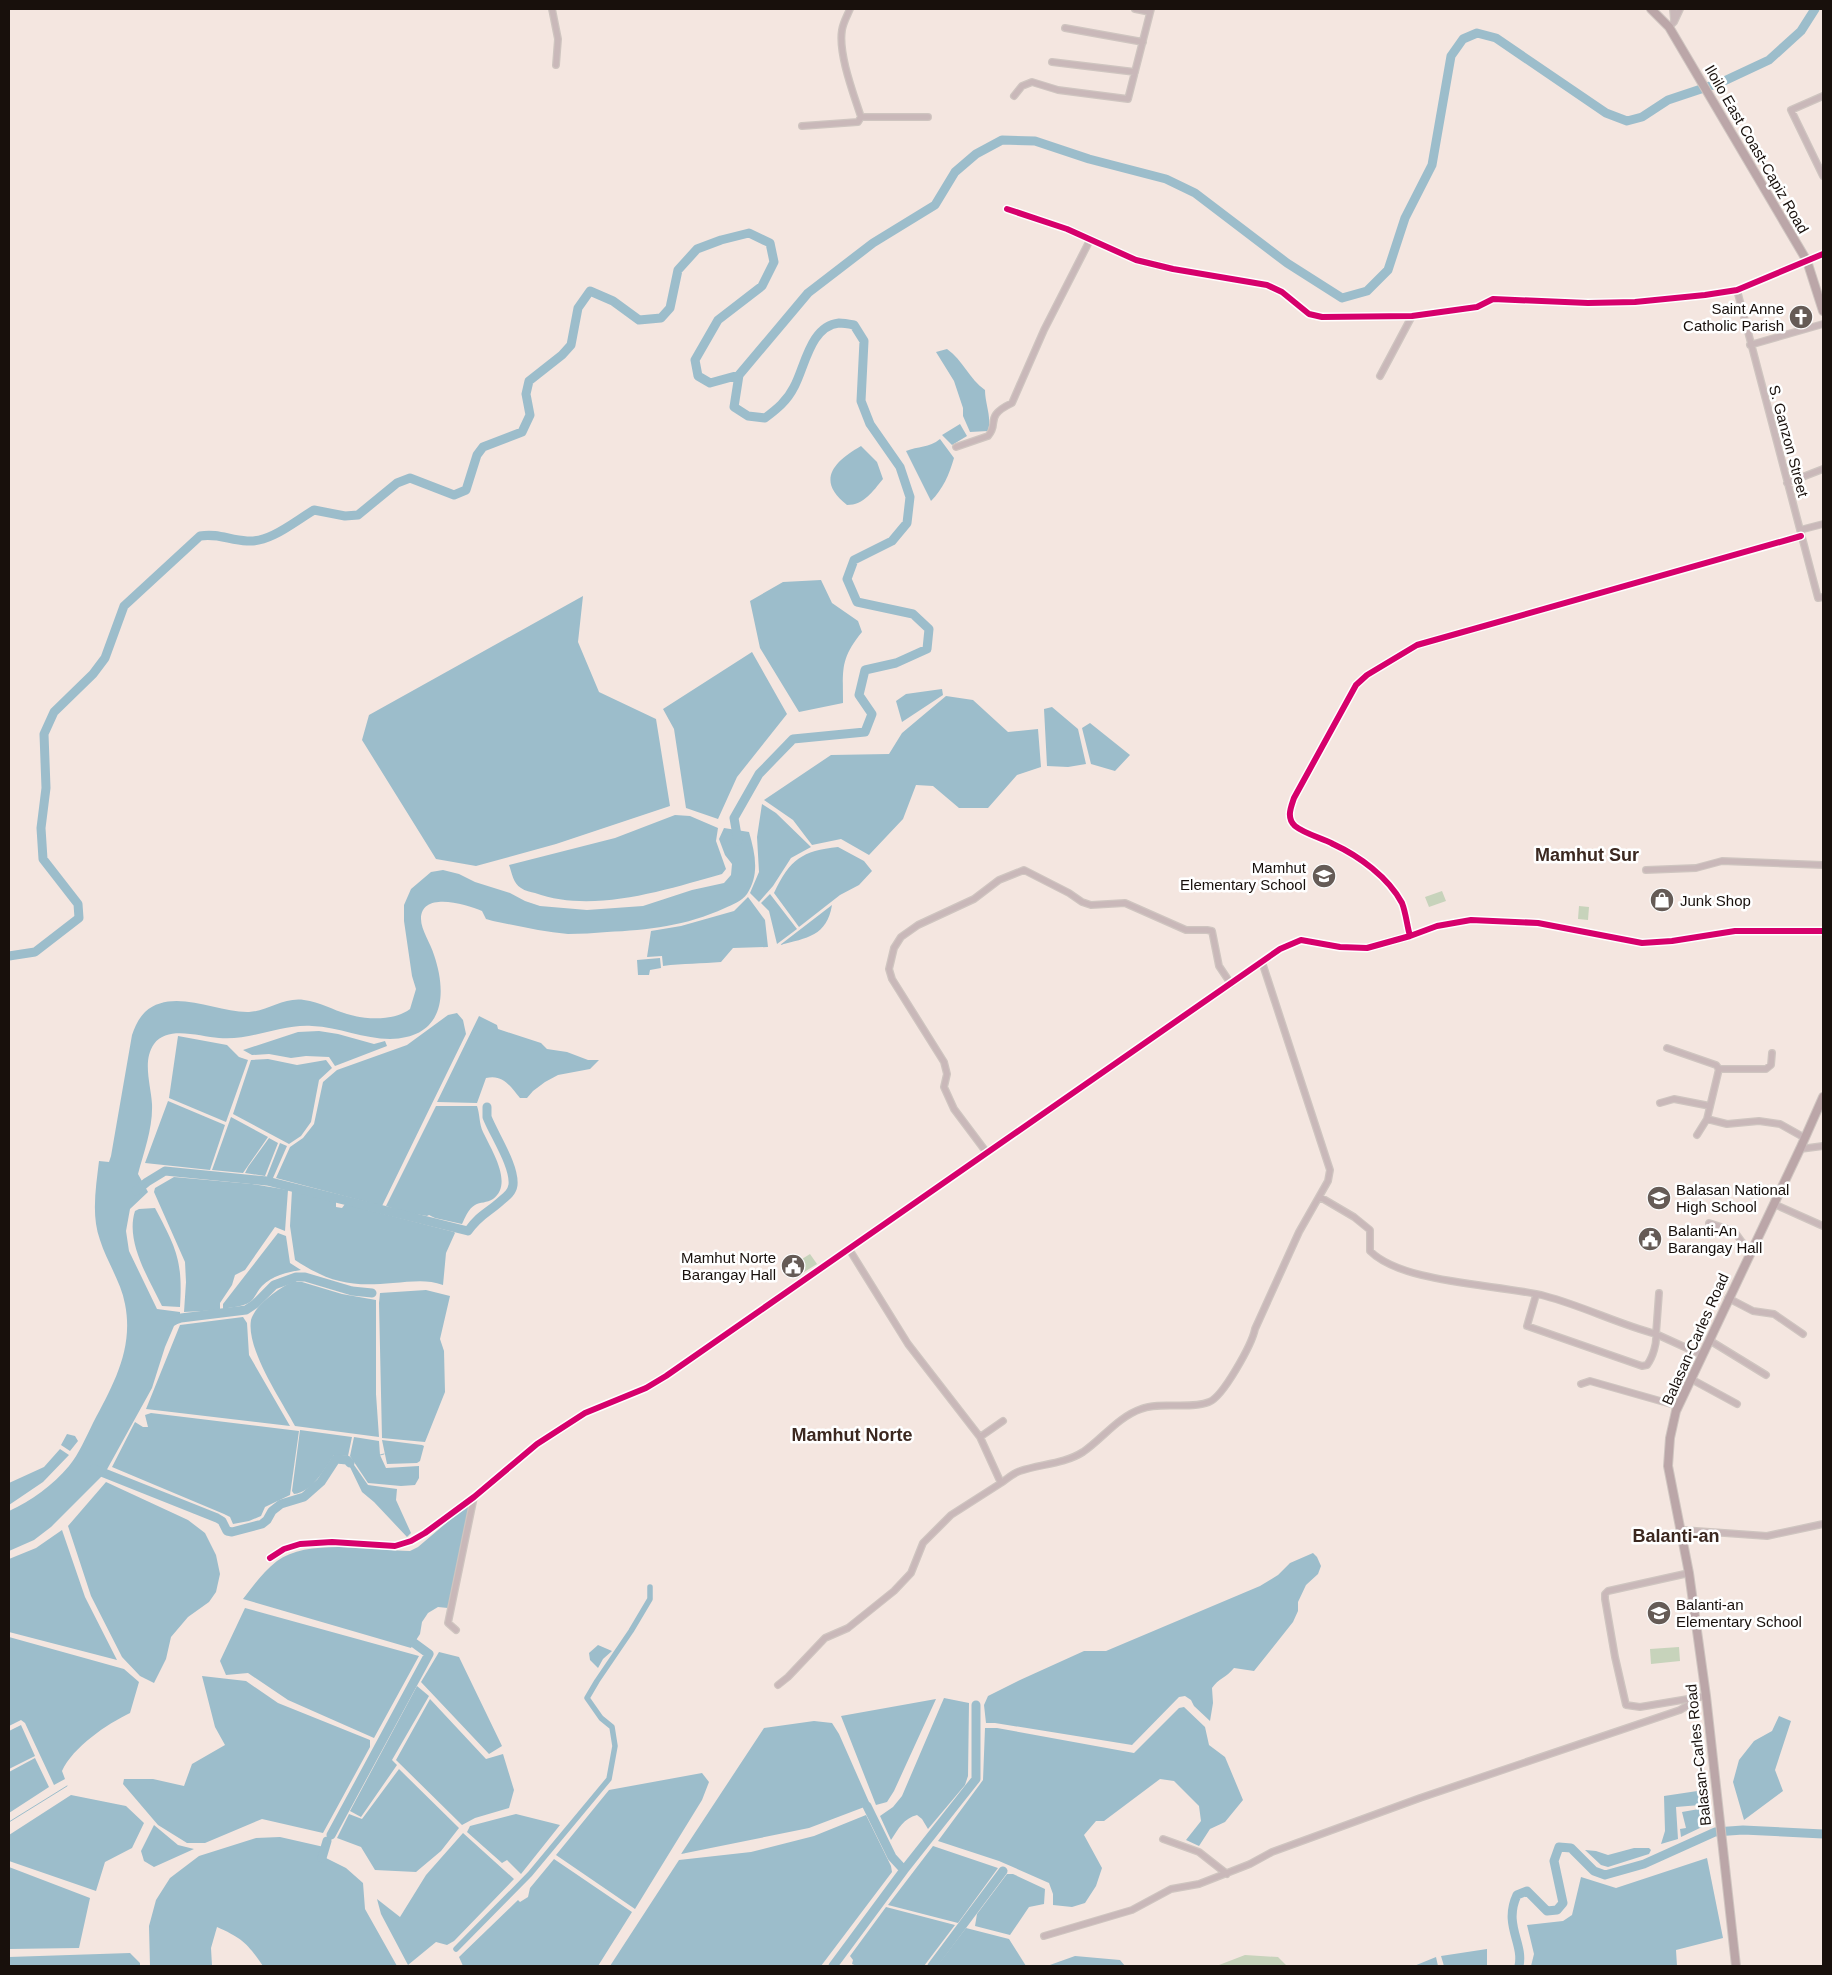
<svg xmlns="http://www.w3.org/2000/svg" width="1832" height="1975" font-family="Arial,sans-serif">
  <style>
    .green { fill: #c7d3bb }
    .water { fill: #9cbdcb }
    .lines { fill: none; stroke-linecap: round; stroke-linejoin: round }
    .stream { stroke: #9cbdcb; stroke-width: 1 }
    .canal { stroke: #9cbdcb; stroke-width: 5.5 }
    .river { stroke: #9cbdcb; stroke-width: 9 }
    .minor-casing { stroke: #cfc5c0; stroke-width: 8 }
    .major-casing { stroke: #cfc5c0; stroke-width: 10 }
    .minor { stroke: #c9b8b9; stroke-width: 5.5 }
    .major { stroke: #bba6a8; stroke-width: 8 }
    .cycleway-casing { stroke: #fff; stroke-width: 9 }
    .cycleway { stroke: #d6006c; stroke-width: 6 }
    .labels { text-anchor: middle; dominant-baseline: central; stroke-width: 5; stroke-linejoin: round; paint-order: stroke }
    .street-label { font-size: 15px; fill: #18100c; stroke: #fff }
    .poi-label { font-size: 15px; fill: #18100c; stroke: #fff; text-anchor: start }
    .quarter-label { font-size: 18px; font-weight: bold; fill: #3b2820; stroke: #fff }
  </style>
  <rect width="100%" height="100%" fill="#f4e6e0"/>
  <path class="green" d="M1442,891L1446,901L1429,907L1425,897Z
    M1579,906L1589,907L1588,920L1578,919Z
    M810,1254L817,1264L801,1274L794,1264Z
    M1679,1647L1680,1661L1651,1664L1650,1649Z
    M1245,1955L1278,1957L1287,1966H1219V1965Z"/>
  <path class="water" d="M947,349C963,360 969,379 985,390C985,404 992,417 988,431L970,432L963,416V408L954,381L936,352Z
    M960,424L967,436L952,445L942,435Z
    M940,439L954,458C949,475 943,489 931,501L906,451C918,446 929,448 940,439Z
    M861,446L877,462L883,479C873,491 864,505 847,505C816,481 833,462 861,446Z
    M821,580L832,603L858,621L862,632C840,659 843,669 843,703L799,712L760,648L750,601L783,582Z
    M583,596L578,642L599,692L656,719L670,806L556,844L476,866L436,859L362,740L369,715Z
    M752,652L787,714L737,777L718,819L686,808L674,729L663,709Z
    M942,689L943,695L902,722L896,701L906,694Z
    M946,696L973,700L1008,732L1038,729L1041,767L1017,775L988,808H959L933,786L916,785L903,819L869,855L841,839L812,845L793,820L764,800L831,755L889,754L902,733Z
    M1052,707L1078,729L1086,764L1068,767L1047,766L1044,709Z
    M1090,723L1130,755L1115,771L1091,764L1082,728Z
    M762,804L776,813L811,847L791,858L773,886L759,902L750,893L759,872L757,837Z
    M675,815L690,816L718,828L716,841L726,869L722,874C665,890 593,914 535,893C531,892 525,891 521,888C513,883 512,873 509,865L615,838Z
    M724,828L749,832C755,853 760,874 747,894C742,901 732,905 725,908C686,926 648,930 607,932C594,933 581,934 568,934C543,932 519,926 493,921L486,919L482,911C466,904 421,891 421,919C421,930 431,944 434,955C448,996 443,1038 390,1039C364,1039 339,1027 312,1026C280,1024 251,1041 219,1038C200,1037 168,1025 154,1044C142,1061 151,1085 152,1104C153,1128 144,1151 138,1174L148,1192L130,1209L126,1231L129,1251L157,1309L180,1312V1322L174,1326L165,1347L152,1388L105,1473L51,1527L34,1540L9,1551V1511C31,1501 53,1485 69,1466C79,1454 86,1437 93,1423C113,1385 134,1349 125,1304C121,1282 107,1262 100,1240C91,1215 96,1187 99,1161L109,1162L111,1156L132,1035C135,1027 138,1019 145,1012C173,987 217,1013 249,1012C268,1011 284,997 304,1000C320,1002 333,1010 347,1014C366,1020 394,1021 410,1009L416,989L412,976L404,921V905L411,889L431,872L443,870L459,874L475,882L510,893L525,901L540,906L587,910L643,906L692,890L724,883L731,875L732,864L725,855L719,839Z
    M838,847L864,861L872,871L859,885L840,895L799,927L774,893C790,859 802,851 838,847Z
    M770,894L797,929L777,944L769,911L761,903Z
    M748,897L765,920L768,947L733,948L721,962C702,964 683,963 663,966L662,956L647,957L651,931L681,926L734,911Z
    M832,905C827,936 807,938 780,945Z
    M660,958L661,968L650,970L649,975H638L637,960Z
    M457,1013L463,1020L466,1034L382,1206L276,1178L290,1147L303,1138L314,1124L323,1082L337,1070L407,1045L448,1015Z
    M479,1016L497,1025L498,1029L541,1043L547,1049L567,1052L588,1060H599L590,1069L558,1075L545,1082L533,1091L527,1098H520C510,1086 503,1074 486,1078L477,1103L437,1102Z
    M319,1031L338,1034L374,1044L385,1041L387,1046L335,1066L329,1057L306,1056L291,1058L269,1054L252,1055L243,1050L298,1032Z
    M178,1036L227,1045L239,1057L248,1060L226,1122L169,1098Z
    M268,1059L297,1065L326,1060L332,1068L319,1080L311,1122L301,1136L289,1144L233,1114L251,1060Z
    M168,1101L225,1125L210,1170L145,1163Z
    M436,1106H477C480,1115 479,1123 483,1132C491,1149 514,1184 493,1199C487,1203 480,1202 475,1205C468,1209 465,1218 462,1224L435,1218L429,1215L427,1216L403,1212L386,1206Z
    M231,1117L268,1137L243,1173L212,1170Z
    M269,1138L278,1143L265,1176L245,1173L248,1167Z
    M280,1143L287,1146L273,1178L268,1179L267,1176Z
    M174,1177L252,1184L288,1190L285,1231L275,1227L245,1270L235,1275L232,1285L220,1303V1310L184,1312L186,1282L185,1262L154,1192L155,1188Z
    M292,1190L336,1202V1207L342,1208L345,1204L454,1232L455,1233L446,1253L443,1285C426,1279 411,1282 393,1283C352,1287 330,1283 295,1260L290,1226Z
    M155,1208C176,1248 183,1260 180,1307L162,1306C149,1279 125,1242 135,1211L139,1209Z
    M278,1233L286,1236L290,1263L301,1270C287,1272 272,1276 262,1286C257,1291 255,1298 250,1302C242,1307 231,1307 223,1309V1304Z
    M293,1282H302L342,1294L376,1300V1394L379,1437L295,1426C281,1400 246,1349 251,1320C255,1305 280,1287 293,1282Z
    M426,1290L450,1296L440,1339L444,1351L445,1392L425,1442L382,1438L379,1303L380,1293Z
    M243,1317L247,1323L249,1355L290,1426L146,1409L180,1325Z
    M151,1413L299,1431L290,1495L265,1507L261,1516L249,1521L233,1524L230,1517L224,1514L112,1467L135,1422L143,1427H148L145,1415Z
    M300,1430L352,1437L348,1456L334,1455C324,1469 313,1492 294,1494L292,1491Z
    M67,1434L75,1436L78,1441L70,1451L61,1445Z
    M354,1437L379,1441L380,1455L386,1468L419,1466V1478L415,1485L401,1486L368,1483L350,1456Z
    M382,1440L422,1445L424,1446L420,1461L417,1463L387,1464Z
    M60,1449L69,1455L43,1482L9,1505V1483L44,1467Z
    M352,1462L368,1485L397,1489L396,1500L411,1533L407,1537L374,1502L362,1492L349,1465Z
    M106,1482L188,1520L205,1533L216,1555L220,1574L216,1592L209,1602L188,1617L171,1637L166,1659L154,1683L140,1676L122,1657L91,1596L68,1526Z
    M471,1502L448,1608L438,1607L428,1613L422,1622L420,1634L411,1648L243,1599C253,1586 264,1571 277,1561C308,1538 372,1550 410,1551L418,1547Z
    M62,1530L85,1597L117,1660L9,1632V1559L36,1548Z
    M1313,1553L1317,1557L1321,1566L1318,1574L1306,1585L1298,1602V1611L1293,1622L1254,1671L1234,1668C1227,1677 1218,1679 1212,1688L1213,1703L1210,1721L1194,1706L1191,1700L1185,1696L1179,1697L1132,1745L995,1723H986L984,1705L988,1696L1020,1680L1084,1651H1106L1260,1586L1278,1575L1290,1563Z
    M245,1608L419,1656L374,1738L288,1700L248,1673L226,1675L220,1661Z
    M9,1637L124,1669L139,1682L130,1713C107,1724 73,1747 62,1771L65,1779L54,1785L25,1723L21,1720L9,1726Z
    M598,1645L612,1651L603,1659L598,1668L590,1660L589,1653Z
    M439,1652L459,1657L502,1746L489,1754L421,1682Z
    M202,1676L246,1681L278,1703L370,1740V1747L323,1833L262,1819L205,1843H187L158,1825L123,1784L124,1779H153L184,1786L192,1764L225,1745L215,1727Z
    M417,1686L429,1696L392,1760L397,1765L361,1817L350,1811Z
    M944,1698L969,1703L968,1776L965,1785L928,1829L922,1819L917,1815C904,1818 898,1829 891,1840L880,1816L893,1807L902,1796Z
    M430,1699L486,1759L503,1754L514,1790L509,1808L475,1818L462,1825L396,1760Z
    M936,1699L894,1791L887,1802L876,1805L841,1716Z
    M1184,1707L1205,1727L1209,1745L1225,1757L1243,1800L1225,1822L1210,1829L1199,1846L1186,1840L1201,1821L1199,1806L1174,1781L1160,1779L1104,1821H1096L1084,1835L1102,1868L1096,1886L1085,1903L1072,1907L1053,1905V1894L1049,1883L999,1861L938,1841L983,1780L985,1728H997L1134,1753L1179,1708Z
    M1779,1716L1791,1721L1775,1770L1783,1791L1744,1820L1733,1782L1739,1760L1754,1741L1772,1731Z
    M814,1721L832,1723L839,1734L869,1802L867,1806L809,1828L681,1854L764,1728Z
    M21,1725L35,1756L9,1769V1731Z
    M35,1758L49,1787L9,1813V1772Z
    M399,1769L459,1828L441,1851L416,1872L375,1870L361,1847L337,1838L349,1814L362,1819Z
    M702,1773L709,1782L702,1800L635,1909L556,1855L609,1790Z
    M1704,1790L1705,1801L1700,1805L1676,1807L1678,1839L1661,1844L1665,1831L1664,1796Z
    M71,1795L126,1806L144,1823L132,1848L105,1862L96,1891L9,1861V1835Z
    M1699,1809L1704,1824L1702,1827L1681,1837L1680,1829L1686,1828L1682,1812Z
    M516,1814L560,1825L521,1874L507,1860L502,1863L467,1832L470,1826Z
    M866,1815L891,1866L892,1872L821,1966H610L679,1860L751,1852L814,1836Z
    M154,1825L178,1845L194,1849L154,1867L144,1861L141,1851Z
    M463,1833L514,1879L454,1941L447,1945L436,1942L408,1965L381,1914L377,1899L400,1917L426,1875Z
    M280,1837L324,1847L326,1858L346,1868L363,1883L365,1909L397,1966H263C248,1944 242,1938 217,1927L211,1948L212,1966H150L149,1926L156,1900L170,1878L199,1856L256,1838Z
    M933,1846L998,1868L958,1923L888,1905Z
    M1634,1848H1649L1651,1850L1649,1854L1608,1867L1601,1865L1585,1850L1596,1851L1608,1855Z
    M1707,1858L1723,1938L1676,1950L1677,1966H1531L1534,1954L1527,1925L1563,1921L1572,1915L1581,1877L1616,1888Z
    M554,1859L632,1912L598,1966H463L459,1957L518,1900L520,1902L528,1897L530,1888Z
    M9,1867L90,1898L79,1948L9,1949Z
    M1007,1874H1013L1045,1889L1044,1904L1029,1907L1010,1935L975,1926L977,1914Z
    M886,1907L955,1925L924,1966H857L852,1964L853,1960L850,1956Z
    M966,1928L1009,1939L1026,1966H937Z
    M1487,1949V1966H1444L1441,1956Z
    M130,1953L140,1963V1966H9V1957Z
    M1075,1956L1120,1960L1125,1966H1047Z
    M1436,1957L1438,1966H1414Z"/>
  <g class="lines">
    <path class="stream" d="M380,1455L384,1454
      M9,1822L67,1786"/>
    <path class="canal" d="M456,1949L530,1874L609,1779L615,1746L612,1727L601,1718L587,1698L597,1681L631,1631L650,1599V1587"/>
    <path class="river" d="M738,841L734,818L759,774L793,739L865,732L872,714L859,695L865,670L896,663L927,649L929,629L913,614L857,602L847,579L854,560L892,541L907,523L910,497L900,467L870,424L861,401L864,341L854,325C849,324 843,323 839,323C810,326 805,367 794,387C787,401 777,409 765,418L748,416L734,407L739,375L808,293L873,243L935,205L955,172L976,154L1002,140L1035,141L1089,159L1166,179L1195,193L1287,263L1342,298L1367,291L1388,270L1405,218L1432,165L1451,56L1463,39L1477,33L1496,38L1606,113L1627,121L1642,117L1668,100L1722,82L1769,60L1801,31L1815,9
      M9,956L35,952L79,918L78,904L43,859L41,828L46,788L44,734L54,712L93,674L105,658L124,606L200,536C218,533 229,540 247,541C270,543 295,521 314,510L345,516L358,515L397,483L410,478L454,495L466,490L477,455L483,447L522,432L530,415L526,394L529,381L562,355L571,345L578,308L590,291L613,301L639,320L661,318L670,308L678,270L697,249L721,240L749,233L770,243L774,262L762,286L718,320L695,360L698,376L710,383L739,375
      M136,1191L147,1182L165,1171L267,1181L468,1231C480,1214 488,1213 502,1200C507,1196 512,1192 513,1185C515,1166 494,1135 487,1117V1107
      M169,1322L181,1318L246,1310L255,1304L274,1285L296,1277H305L352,1291L372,1293
      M94,1469L217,1518L222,1521L227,1531L232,1532L262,1524L267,1520L272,1511L281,1504L304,1497L321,1482L336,1459L347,1460L350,1463
      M867,1806L892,1857L904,1870
      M331,1835L429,1654L414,1643
      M322,1858L327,1841
      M833,1966L904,1870L976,1779V1705
      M932,1966L1003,1871
      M1519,1966C1524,1943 1503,1925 1517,1895L1527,1891L1547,1911L1557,1910L1563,1903L1554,1861L1559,1847L1571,1848L1594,1871L1605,1875L1644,1864L1715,1832L1743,1830L1823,1834"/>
    <g class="minor-casing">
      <path id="minor" d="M552,9L558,39L556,65
        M1135,9L1150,12
        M1673,9L1674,20
        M1669,27L1674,22L1680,9
        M1065,28L1143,42
        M1052,62L1135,72
        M1014,96L1022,86L1032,82L1058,90L1128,99L1151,9
        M1823,96L1791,110L1823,176
        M861,117H928
        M802,126L858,122L861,117C854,95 838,54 842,30C843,23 847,16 850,9
        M1007,209L1067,229L1136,260L1173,269L1267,285L1282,292L1309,314L1322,317L1412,316L1477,307L1493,299L1588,303L1635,302L1705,295L1737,290L1823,254
        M1737,290L1818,598L1823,597
        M1750,345L1823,324
        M1380,376L1412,316
        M956,447L988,436C1000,423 983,417 1012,403L1044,330L1090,240
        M1787,483L1823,469
        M1800,530L1823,524
        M1646,870L1696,868L1722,861L1823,865
        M1410,936C1407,926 1406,913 1402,903C1388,877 1359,856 1333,844C1322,838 1305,834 1295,826C1286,818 1291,807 1294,798L1356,685L1367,675L1417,645L1801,536
        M1667,1048L1716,1065L1719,1069L1707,1119
        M1719,1069H1766L1771,1065L1772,1053
        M1660,1103L1674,1099L1710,1106
        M1697,1135L1707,1119L1727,1124L1759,1121L1780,1124L1805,1138
        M1800,1149L1823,1146
        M987,1153L954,1109L944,1087L947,1074L944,1062L892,979L889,969L894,948L901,937L918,925L974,899L999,880L1024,870L1069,893L1082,902L1091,905L1125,903L1186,930H1207L1212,931L1219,966L1231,984
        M1320,1197L1354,1217L1370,1230V1251C1403,1284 1499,1284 1545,1296C1583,1306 1618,1324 1656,1334C1657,1343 1653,1357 1647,1365L1642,1366L1527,1326L1536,1295
        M1774,1204L1823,1226
        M1709,1223L1734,1231L1742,1242L1751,1250
        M1659,1293L1656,1334L1702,1355
        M1728,1298L1753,1311L1774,1314L1803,1334
        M1709,1340L1766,1375
        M1691,1379L1737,1404
        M1581,1384L1590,1381L1678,1406
        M980,1437L1003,1421
        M1001,1483C1007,1479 1013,1473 1020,1471C1041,1464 1064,1464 1083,1452C1102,1439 1118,1417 1141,1409C1161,1401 1189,1410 1209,1402C1223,1397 1252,1344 1255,1329L1299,1232L1328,1181L1330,1170L1262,962
        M1682,1530L1767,1536L1823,1524
        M270,1558L284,1549L300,1544L332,1542L395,1546L411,1541L425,1533L474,1497L537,1444L585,1413L646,1388L666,1376L1280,949L1301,940L1340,947L1367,948L1410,936L1437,926L1471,920L1538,923L1642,943L1672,941L1735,931H1823
        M1689,1573L1608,1591L1605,1594V1599L1615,1657L1626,1705L1640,1707L1706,1696
        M456,1630L448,1623L474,1497
        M778,1685L788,1677L825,1638L848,1628L894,1591L911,1573L923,1543L951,1515L1001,1483L980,1437L908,1344L849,1249
        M1163,1839L1199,1852L1227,1874
        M1044,1936L1132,1910L1171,1889L1199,1884L1250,1864L1272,1852L1420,1798L1680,1710L1692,1703L1697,1698"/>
    </g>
    <g class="major-casing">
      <path id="major" d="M1651,9L1669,27L1807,261L1823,311
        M1736,1966L1706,1696L1689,1573L1668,1466L1670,1438L1676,1411L1800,1149L1823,1097"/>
    </g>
    <use href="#minor" class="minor"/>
    <use href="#major" class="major"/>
    <g class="cycleway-casing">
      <path id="cycleway" d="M1007,209L1067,229L1136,260L1173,269L1267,285L1282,292L1309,314L1322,317L1412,316L1477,307L1493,299L1588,303L1635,302L1705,295L1737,290L1823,254
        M1410,936C1407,926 1406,913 1402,903C1388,877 1359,856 1333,844C1322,838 1305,834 1295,826C1286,818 1291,807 1294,798L1356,685L1367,675L1417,645L1801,536
        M270,1558L284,1549L300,1544L332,1542L395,1546L411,1541L425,1533L474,1497L537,1444L585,1413L646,1388L666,1376L1280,949L1301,940L1340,947L1367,948L1410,936L1437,926L1471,920L1538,923L1642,943L1672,941L1735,931H1823"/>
    </g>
    <use href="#cycleway" class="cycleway"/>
  </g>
  <defs>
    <g id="church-disc" transform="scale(1.25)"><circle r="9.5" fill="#655b56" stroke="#fff"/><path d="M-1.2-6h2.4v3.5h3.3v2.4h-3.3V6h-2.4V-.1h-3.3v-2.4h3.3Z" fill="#fff"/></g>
    <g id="school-disc" transform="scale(1.25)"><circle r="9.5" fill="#655b56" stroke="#fff"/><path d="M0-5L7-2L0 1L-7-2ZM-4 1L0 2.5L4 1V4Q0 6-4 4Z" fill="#fff"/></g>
    <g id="shop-disc" transform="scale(1.25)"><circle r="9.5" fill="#655b56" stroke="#fff"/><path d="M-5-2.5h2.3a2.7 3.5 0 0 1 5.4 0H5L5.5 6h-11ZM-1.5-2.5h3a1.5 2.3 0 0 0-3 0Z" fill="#fff"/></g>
    <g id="civic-disc" transform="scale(1.25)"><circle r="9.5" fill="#655b56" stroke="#fff"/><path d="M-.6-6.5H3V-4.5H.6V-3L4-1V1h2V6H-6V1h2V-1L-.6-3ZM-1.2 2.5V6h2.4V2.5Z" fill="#fff"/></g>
  </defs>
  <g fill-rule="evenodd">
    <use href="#church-disc" x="1801" y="317"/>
    <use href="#school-disc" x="1324" y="876"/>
    <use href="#shop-disc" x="1662" y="900"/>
    <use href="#school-disc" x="1659" y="1198"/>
    <use href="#civic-disc" x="1650" y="1239"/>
    <use href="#civic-disc" x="793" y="1266"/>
    <use href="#school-disc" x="1659" y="1613"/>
  </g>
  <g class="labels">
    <g class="street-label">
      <text transform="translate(1757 149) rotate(60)">Iloilo East Coast-Capiz Road</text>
      <text transform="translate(1789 441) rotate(75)">S. Ganzon Street</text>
      <text transform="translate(1695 1339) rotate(-66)">Balasan-Carles Road</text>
      <text transform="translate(1698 1755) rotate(-96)">Balasan-Carles Road</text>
    </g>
    <g class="poi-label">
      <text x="1784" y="308" text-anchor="end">Saint Anne<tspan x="1784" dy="17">Catholic Parish</tspan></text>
      <text x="1306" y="867" text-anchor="end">Mamhut<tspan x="1306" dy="17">Elementary School</tspan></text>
      <text x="1680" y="900">Junk Shop</text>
      <text x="1676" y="1189">Balasan National<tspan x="1676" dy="17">High School</tspan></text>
      <text x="1668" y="1230">Balanti-An<tspan x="1668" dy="17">Barangay Hall</tspan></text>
      <text x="776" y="1257" text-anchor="end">Mamhut Norte<tspan x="776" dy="17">Barangay Hall</tspan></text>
      <text x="1676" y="1604">Balanti-an<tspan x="1676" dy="17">Elementary School</tspan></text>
    </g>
    <g class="quarter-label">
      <text x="1587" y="855">Mamhut Sur</text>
      <text x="852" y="1435">Mamhut Norte</text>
      <text x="1676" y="1536">Balanti-an</text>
    </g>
  </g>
  <rect width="1832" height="1975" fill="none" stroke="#18100c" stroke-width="20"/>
</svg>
